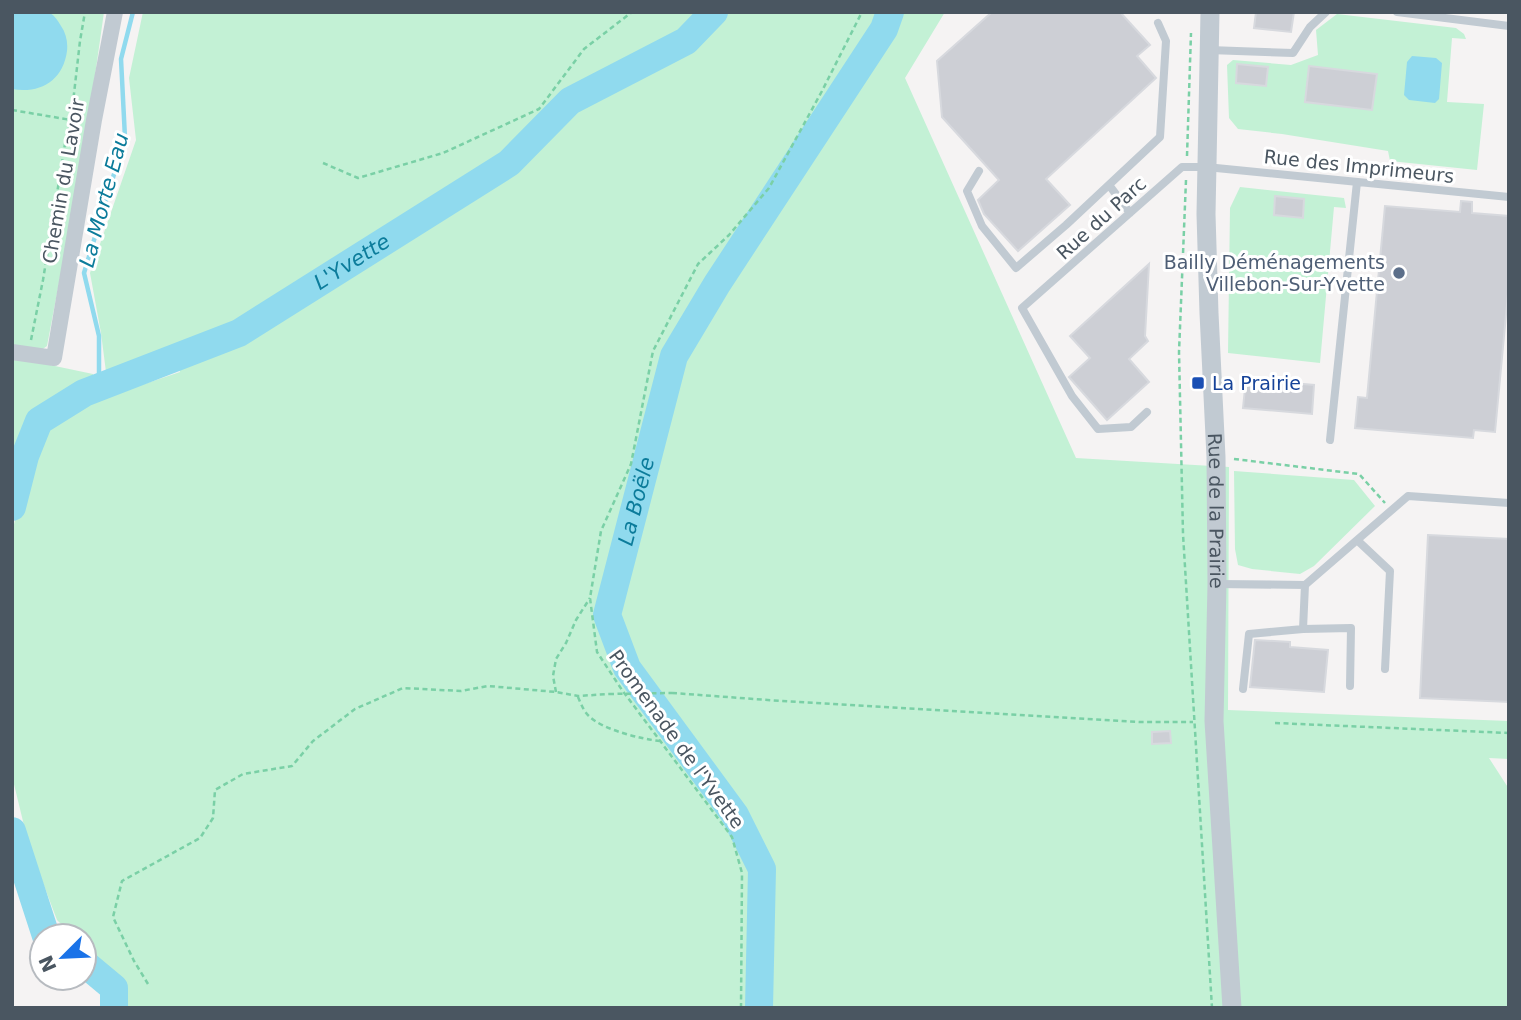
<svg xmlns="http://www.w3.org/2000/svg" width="1521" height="1020" font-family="'DejaVu Sans',sans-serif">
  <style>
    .green { fill: #c3f1d5; fill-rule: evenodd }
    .water { fill: #90daee }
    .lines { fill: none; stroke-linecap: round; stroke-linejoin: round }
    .stream { stroke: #90daee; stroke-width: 4.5 }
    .river { stroke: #90daee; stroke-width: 28 }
    .building { fill: #cdcfd5; stroke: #d7d9de; stroke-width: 2 }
    .path { stroke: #7ad0a6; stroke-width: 2.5; stroke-dasharray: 5 3.5; stroke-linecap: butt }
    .service { stroke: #c1cad2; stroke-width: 8 }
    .minor { stroke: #c1cad2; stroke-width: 16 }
    .tertiary { stroke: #c1cad2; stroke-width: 19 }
    .path-bridge { stroke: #7ad0a6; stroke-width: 2.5; stroke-dasharray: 5 3.5; stroke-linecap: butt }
    .service-dot { fill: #5c6f8a; stroke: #fff; stroke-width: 2.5 }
    .transit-dot { fill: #1a4fb4; stroke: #fff; stroke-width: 2.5 }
    .labels { text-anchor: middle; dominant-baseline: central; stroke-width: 6; stroke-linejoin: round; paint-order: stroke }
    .street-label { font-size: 19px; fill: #4a5661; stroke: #fff }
    .service-label { font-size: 19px; fill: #4e5e75; stroke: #fff; text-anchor: end }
    .transit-label { font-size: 19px; fill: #164399; stroke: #fff; text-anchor: start }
    .water-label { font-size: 21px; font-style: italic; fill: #0c7c9b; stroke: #fff }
  </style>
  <rect width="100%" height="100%" fill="#f5f3f3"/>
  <path class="green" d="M12,12H104L85,146L47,346L37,353L12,349Z
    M143,12H945L905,78L1076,458L1229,467L1228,710L1509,721V759L1489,758L1509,789V1008H124L126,989L84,946V936H73L57,920L29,846L12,776V533L29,461L37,441L52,424L88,403L180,372L173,350L106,372L101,333L90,273L136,140L129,78Z
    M1337,14L1456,28L1464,34L1466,39L1452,38L1447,102L1484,104L1477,170L1390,161L1388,151L1282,134L1238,129L1229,118L1227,65L1233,60L1291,65L1318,55L1316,30ZM1238,65L1268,68L1266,86L1236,83ZM1309,66L1376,74L1372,110L1305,102Z
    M1240,187L1344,198L1346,208L1334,207L1320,363L1228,353L1230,208Z
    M12,357L93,374V382L32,417L12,502Z
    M1234,471L1354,480L1375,506L1314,566L1300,574L1252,569L1238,565L1235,549Z"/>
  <path class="water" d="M12,12C22,12 42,10 50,13C55,16 58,21 61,26C66,33 68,42 67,51C63,81 40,94 12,89Z
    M1412,56L1436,58L1442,63L1439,99L1435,103L1409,100L1404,95L1407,62Z"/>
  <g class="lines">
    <path class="stream" d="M99,387V336L84,273L125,138L121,59L133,12
      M12,457L25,456"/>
    <g class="river">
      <path id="s1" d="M12,507L25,456L39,421L84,393L239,333L509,163L570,101L686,41L714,12"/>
      <path d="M12,831L46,936"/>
      <path d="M84,963L114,988V1008"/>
      <path id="s2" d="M759,1008L762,869L735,815L627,668L607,615L674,356L717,284L884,29L890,12"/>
    </g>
  </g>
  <path class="building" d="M992,12H1120L1150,45L1137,56L1156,78L1046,179L1070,205L1018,251L984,214L978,200L999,180L942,117L937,61Z
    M1256,12H1294L1291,32L1254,28Z
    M1237,64L1268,67L1266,86L1236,83Z
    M1309,66L1377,74L1372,110L1305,102Z
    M1275,196L1304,199L1303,218L1274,215Z
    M1461,201L1472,202V213L1509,216V283L1495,432L1474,430L1473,438L1355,428L1358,397L1367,398L1385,206L1460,212Z
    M1149,264L1145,336L1148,341L1129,359L1149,382L1107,420L1069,377L1090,358L1070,336Z
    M1246,379L1314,385L1312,414L1243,408Z
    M1428,535L1509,539V702L1420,698Z
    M1255,640L1290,642V647L1328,650L1324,692L1250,687Z
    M1170,731L1171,743L1152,744V732Z"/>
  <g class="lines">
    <path class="path" d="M12,110L71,120
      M1187,156L1191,33
      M323,163L358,178L443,153L539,109L584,49L632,12
      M1186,180L1179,352L1183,534L1212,1008
      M31,340L43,280L65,144L71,120L80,41L85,12
      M1234,459L1359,474L1385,503
      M556,692L553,676L556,659L566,643L576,620L590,598
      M672,693L782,701L1140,722H1193
      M578,697C581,704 584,712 590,717C604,730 641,739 660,741
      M1275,723L1509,733
      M148,984L134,961L113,917L122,881L200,838L213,818L215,790L243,774L292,766L313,741L355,709L403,688L461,691L488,686L556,692L578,696L609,694
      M741,1008L742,873L732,837L622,690L597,652L590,598L601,531L631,464L653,351L698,264L729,235L769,188L822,91L862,12"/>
    <path class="service" d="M1397,12L1509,26
      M1209,50L1293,53L1310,27L1326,12
      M979,171L967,191L982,226L1016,268L1066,225L1160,137L1166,41L1158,23
      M1109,185L1130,213
      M1147,412L1131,427L1098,429L1072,396L1022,308L1182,167H1206L1509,197
      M1330,440L1357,182
      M1357,540L1390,571L1385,669
      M1217,584L1305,585L1408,496L1509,503
      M1303,629L1305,585
      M1243,689L1249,634L1303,629L1351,628L1350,686"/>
    <path class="minor" d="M12,352L54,358L94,120L115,12"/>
    <path class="tertiary" id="s3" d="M1210,12L1206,214L1209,313L1216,457L1217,584L1214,721L1232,1008"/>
    <path class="path-bridge" d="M609,694L672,693"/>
  </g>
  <circle class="service-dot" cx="1399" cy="273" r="7"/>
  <rect class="transit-dot" x="1191" y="376" width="14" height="14" rx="3.5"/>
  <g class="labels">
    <g class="street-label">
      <text transform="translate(1359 166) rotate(6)">Rue des Imprimeurs</text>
      <text transform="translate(63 181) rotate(-80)">Chemin du Lavoir</text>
      <text transform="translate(1101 218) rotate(-42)">Rue du Parc</text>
      <text stroke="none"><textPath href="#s3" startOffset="499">Rue de la Prairie</textPath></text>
      <text transform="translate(677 739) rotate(54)">Promenade de l'Yvette</text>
    </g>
    <g class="service-label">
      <text x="1385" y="262">Bailly Déménagements<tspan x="1385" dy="22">Villebon-Sur-Yvette</tspan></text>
    </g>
    <g class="transit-label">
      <text x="1212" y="383">La Prairie</text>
    </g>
    <g class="water-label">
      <text transform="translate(104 200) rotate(-75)">La Morte Eau</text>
      <text stroke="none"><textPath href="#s1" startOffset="443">L'Yvette</textPath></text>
      <text stroke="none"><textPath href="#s2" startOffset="556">La Boële</textPath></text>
    </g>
  </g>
  <rect width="1521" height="1020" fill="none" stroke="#4a5661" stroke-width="28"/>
  <g transform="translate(63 957) rotate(246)"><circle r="33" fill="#ffffff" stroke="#b7bbc0" stroke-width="2"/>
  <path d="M0-5L12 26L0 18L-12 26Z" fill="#1a73e8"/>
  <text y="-10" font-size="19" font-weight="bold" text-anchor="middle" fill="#4a5661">N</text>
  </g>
</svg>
